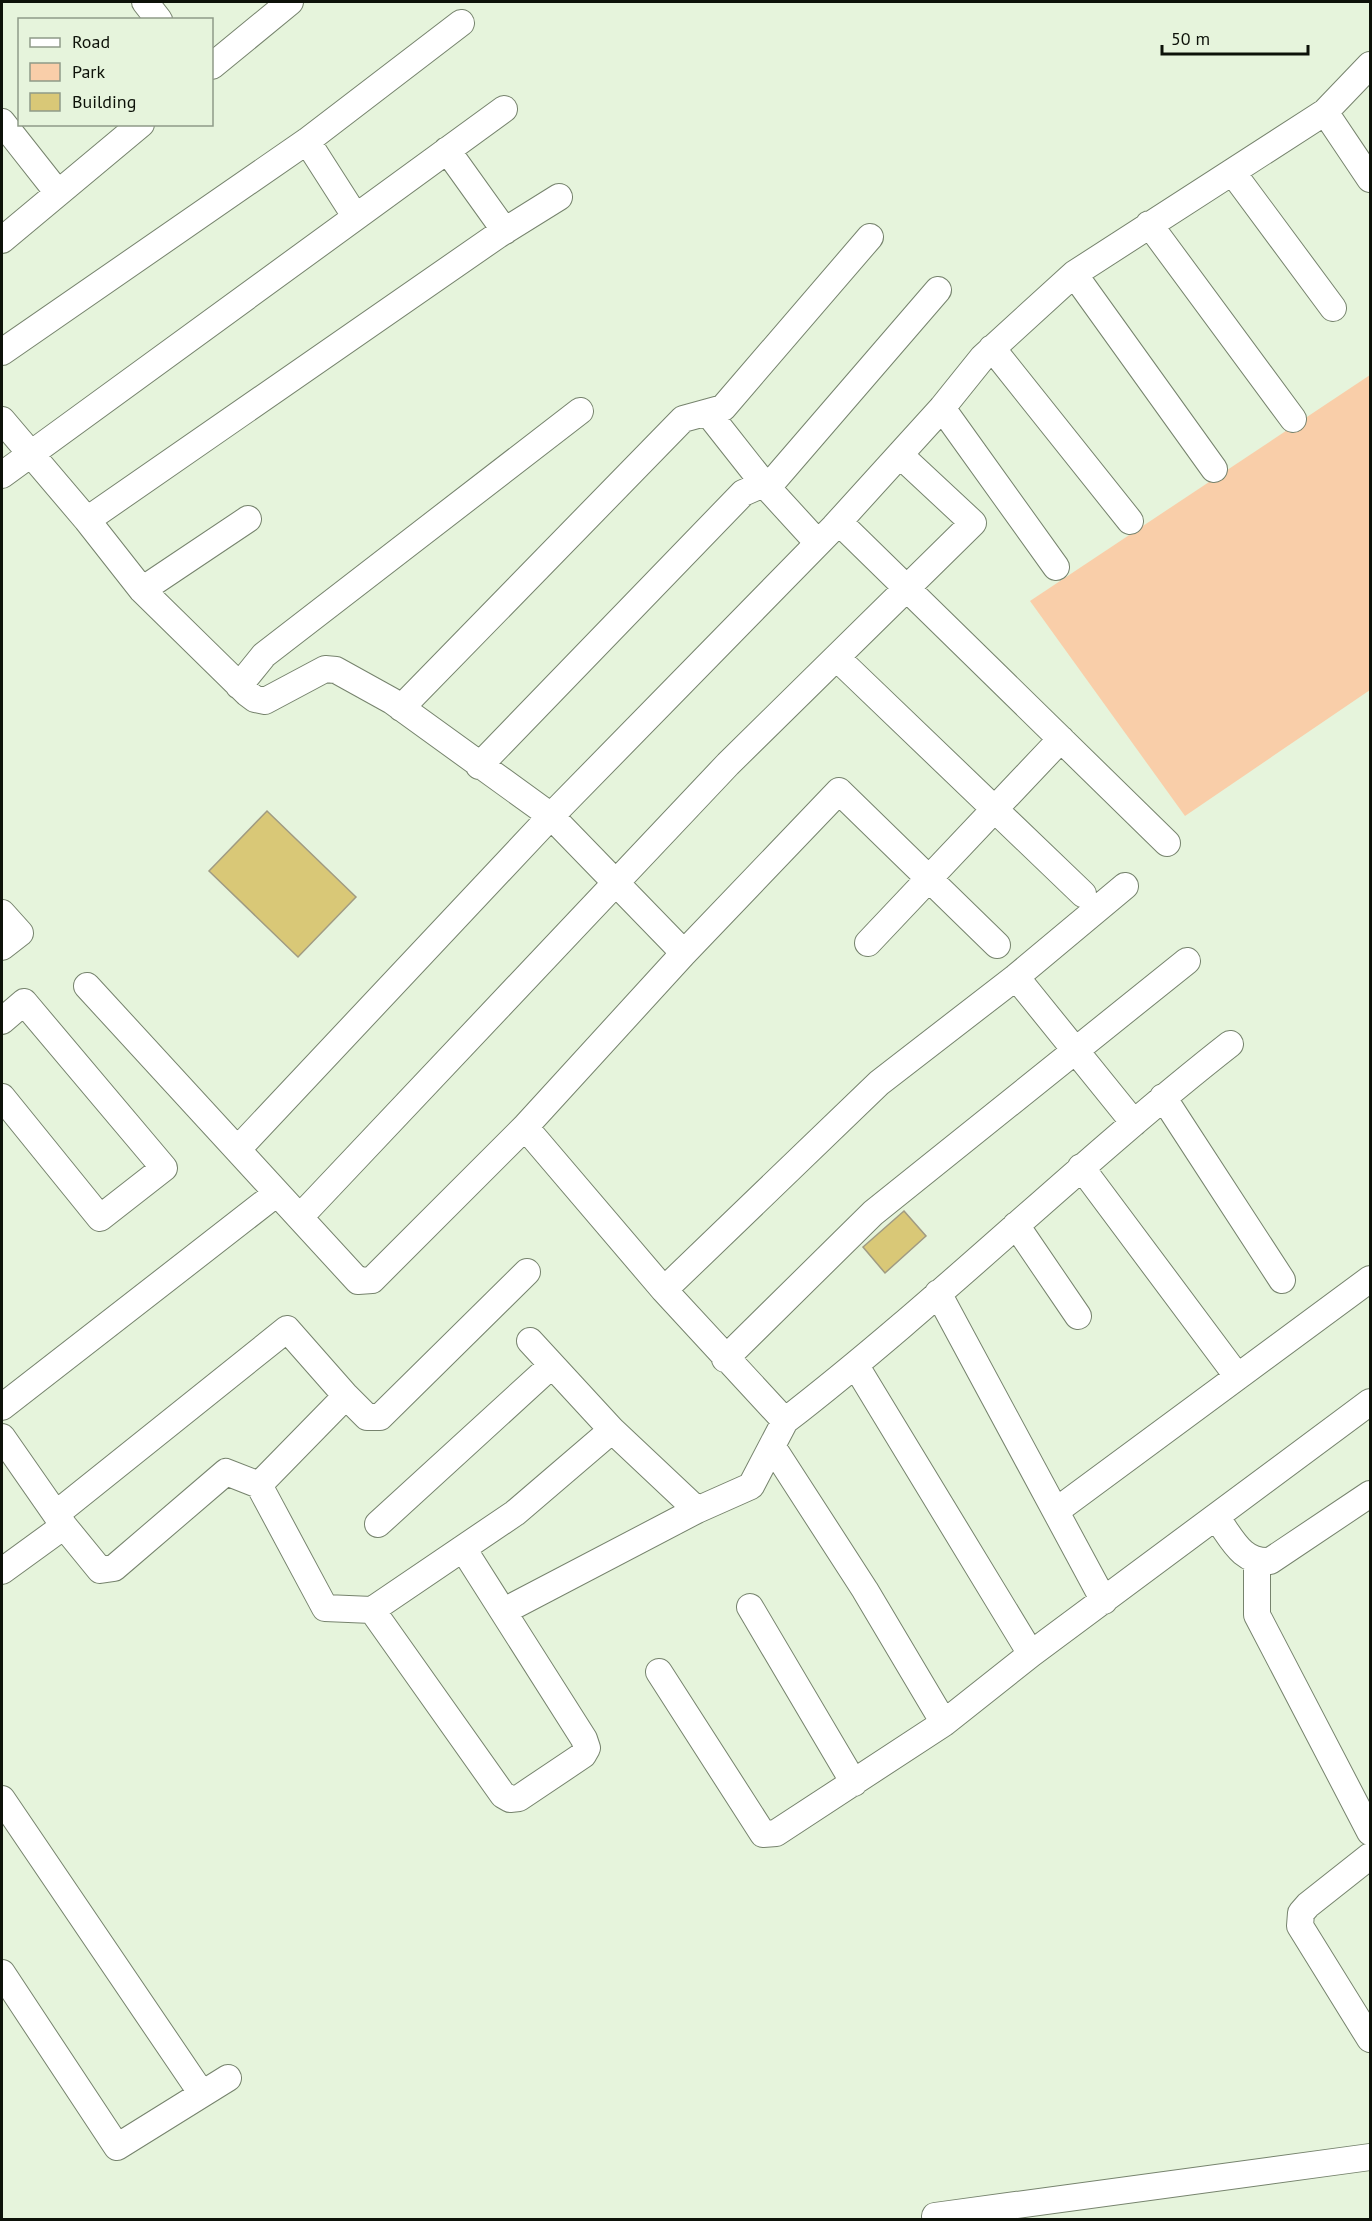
<svg xmlns="http://www.w3.org/2000/svg" width="1372" height="2221" font-family="'PT Sans',sans-serif">
  <style>
    .green { fill: #f9cea9 }
    .building { fill: #d9c877; stroke: #a09b82; stroke-width: 1.5 }
    .lines { fill: none; stroke-linecap: round; stroke-linejoin: round }
    .minor-casing { stroke: #76836d; stroke-width: 28 }
    .minor { stroke: #fff; stroke-width: 26 }
  </style>
  <rect width="100%" height="100%" fill="#e6f4dc"/>
  <path class="green" d="M1370,375V690L1185,816L1030,601Z"/>
  <path class="building" d="M267,811L356,897L298,957L209,871Z
    M904,1211L926,1236L885,1273L863,1247Z"/>
  <g class="lines">
    <g class="minor-casing">
      <path id="minor" d="M145,2L159,20
        M212,66L290,2
        M1325,112L1370,179
        M2,122L58,193
        M307,141L355,216
        M447,150L505,231
        M1233,173L1333,308
        M1149,224L1293,419
        M2,240L141,124
        M1074,274L1214,469
        M992,348L1130,521
        M2,352L307,141L461,23
        M942,408L1056,567
        M708,413L764,484L818,543
        M2,420L87,520L142,590L247,693L255,699L265,701L325,669L336,670L392,701L551,816L684,953
        M2,475L504,109
        M87,520L498,235L559,197
        M839,522L1167,843
        M142,590L248,519
        M837,658L1083,894
        M239,686L264,655L580,411
        M401,708L683,419L723,408L870,237
        M479,766L743,493L775,479L938,290
        M2,913L20,933L2,947
        M868,943L1061,739
        M1016,977L1134,1123
        M87,986L358,1281L372,1280L525,1127
        M2,1021L24,1002L164,1168L100,1218L2,1097
        M1163,1097L1282,1280
        M238,1149L551,816L834,527L942,408L983,357L1074,274L1325,112L1370,65
        M1081,1167L1237,1376
        M300,1217L728,764L973,523L900,455
        M1016,1225L1078,1316
        M664,1290L879,1083L1016,977L1125,886
        M938,1293L1104,1601
        M530,1341L612,1430L697,1510
        M725,1359L873,1213L1187,961
        M856,1366L1031,1654
        M2,1407L277,1193
        M785,1421C939,1302 1077,1164 1230,1044
        M2,1437L64,1526L100,1570L114,1568L226,1472L259,1485L325,1608L372,1610L515,1513L612,1430
        M772,1446L865,1590L944,1723
        M259,1485L346,1396L367,1417H380L527,1272
        M1056,1511L1370,1279
        M56,1514L287,1329L346,1396
        M1216,1517C1232,1538 1241,1563 1270,1561L1370,1494
        M378,1524L552,1365
        M1257,1562V1615L1370,1832
        M2,1571L64,1526
        M750,1607L854,1783
        M372,1610L503,1795L510,1799L519,1798L583,1755L587,1748L584,1739L464,1550
        M504,1611L697,1510L751,1486L785,1421L664,1290L525,1127L684,953L839,791L997,945
        M659,1672L763,1834L776,1833L944,1723L1031,1654L1370,1402
        M2,1799L202,2094
        M1370,1856L1308,1905L1301,1913L1300,1926L1370,2039
        M2,1973L117,2147L228,2078
        M935,2216L1370,2157"/>
    </g>
    <use href="#minor" class="minor"/>
  </g>
  <rect width="1372" height="2221" fill="none" stroke="#0d1209" stroke-width="6"/>
  <rect x="18" y="18" width="195" height="108" fill="#e6f4dc" stroke="#8f9a88" stroke-width="1.5"/>
  <rect x="30" y="38" width="30" height="9" fill="#ffffff" stroke="#8f9a88" stroke-width="1.5"/>
  <text x="72" y="48" font-size="18" fill="#0d1209">Road</text>
  <rect x="30" y="63" width="30" height="18" fill="#f9cea9" stroke="#8f9a88" stroke-width="1.5"/>
  <text x="72" y="78" font-size="18" fill="#0d1209">Park</text>
  <rect x="30" y="93" width="30" height="18" fill="#d9c877" stroke="#8f9a88" stroke-width="1.5"/>
  <text x="72" y="108" font-size="18" fill="#0d1209">Building</text>
  <path d="M1162 45v9h146v-9" fill="none" stroke="#0d1209" stroke-width="3"/>
  <text x="1171" y="45" font-size="18" fill="#0d1209" stroke="#e6f4dc" stroke-width="4.5" paint-order="stroke">50 m</text>
</svg>
